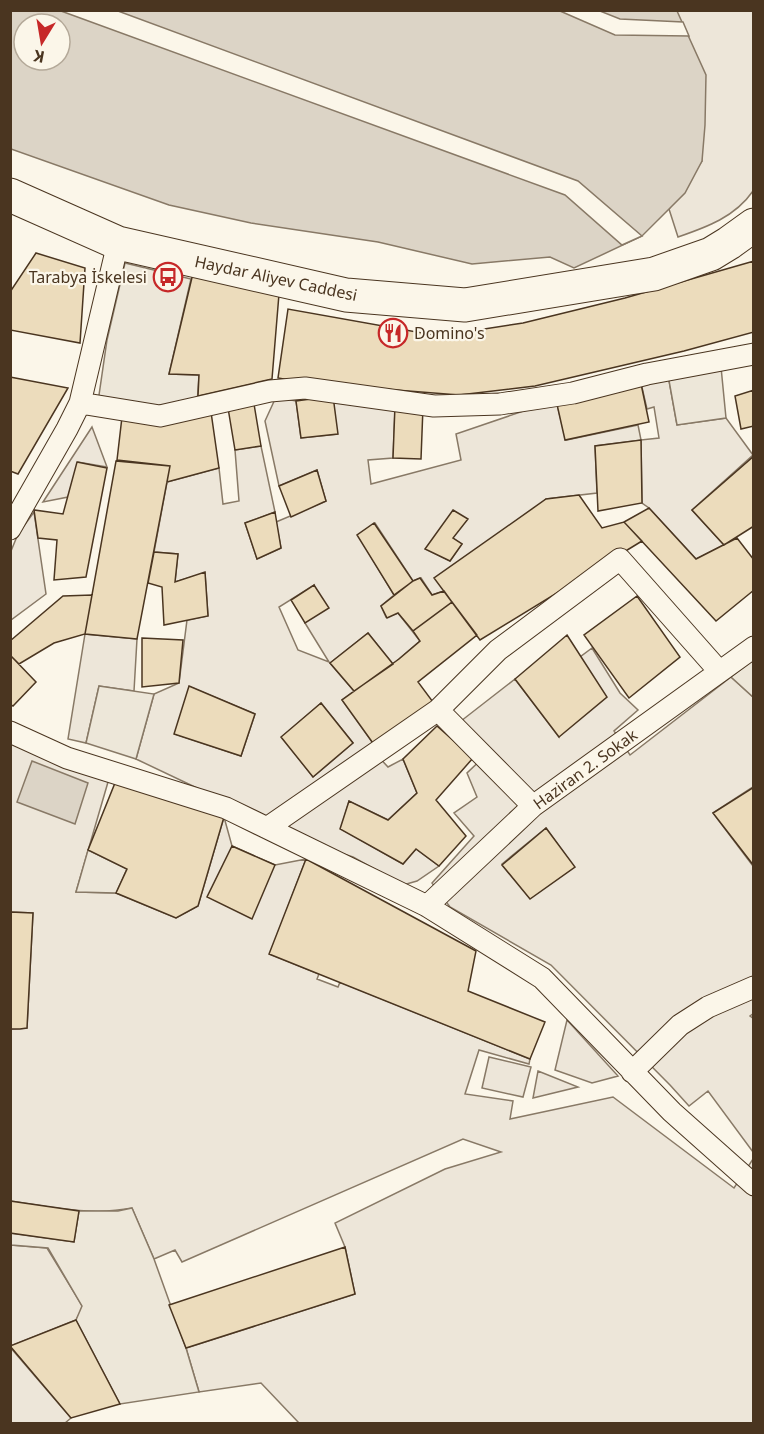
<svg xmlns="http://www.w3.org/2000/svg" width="764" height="1434" font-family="'Noto Sans',sans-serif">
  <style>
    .green { fill: #ede6d9; stroke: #887966; stroke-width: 1.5; fill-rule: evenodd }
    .parking { fill: #ede7d9; stroke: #887966; stroke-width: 1.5 }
    .water { fill: #dcd4c6; stroke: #887966; stroke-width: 1.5; fill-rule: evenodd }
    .pier { fill: #fbf6e9; stroke: #887966; stroke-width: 1.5 }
    .building { fill: #ecdcbc; stroke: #4a3520; stroke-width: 1.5 }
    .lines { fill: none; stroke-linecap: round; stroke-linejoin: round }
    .street-casing { stroke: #4a3520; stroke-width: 23 }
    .primary-casing { stroke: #4a3520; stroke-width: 35 }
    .street { stroke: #fbf6e9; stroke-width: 21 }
    .primary { stroke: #fbf6e9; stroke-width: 33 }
    .labels { text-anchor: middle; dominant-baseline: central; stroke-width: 4.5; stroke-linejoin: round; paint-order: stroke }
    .poi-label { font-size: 16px; fill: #4a3520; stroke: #fbf6e9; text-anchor: end }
    .street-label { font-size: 16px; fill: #4a3520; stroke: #fbf6e9 }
  </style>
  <rect width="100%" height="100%" fill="#fbf6e9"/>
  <path class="green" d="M676,11H753V191C735,217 707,227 678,237L669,209L702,161Z
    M668,375L677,425L726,418L753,455L692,510L724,545L696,559L649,508L642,503L641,440L595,446L597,493L546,499L444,591L432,595L421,578L413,581L375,523L358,535L394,595L381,606L386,617L398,613L420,641L393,664L368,633L330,663L354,691L342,700L375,746L372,750L388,767L403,759L417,793L388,820L349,801L341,829L403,864L416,849L439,866L417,881L403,885L353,857L299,840L197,788L136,759L154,694L179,683L187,620L208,616L205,573L175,582L178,554L154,552L167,482L219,468L223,504L239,501L235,450L261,446L275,512L245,523L257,559L281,548L276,522L326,501L317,470L279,486L265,421L276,397L296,401L301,438L337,434L333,399L395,410L393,458L368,460L371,484L461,460L456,434L556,400L566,440L638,425L641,440L659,438L654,407L647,409L640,379ZM453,538L462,544L450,561L426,549ZM314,585L305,623L329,662L298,650L279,607ZM190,687L255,714L241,756L175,734ZM321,703L353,743L313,777L282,737Z
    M92,427L107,467L78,462L68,497L43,502Z
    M34,512L46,594L11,620V551L18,534Z
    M85,634L137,639L134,691L99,686L86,743L68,739Z
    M592,648L620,693L638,710L614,731L630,755L731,677L753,697V787L713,813L753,866L754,1013L750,1016L754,1019L753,1152L708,1091L689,1106L670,1085L551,965L450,907L432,883L474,836L454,813L477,797L467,773L488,753L461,721L515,679L559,737L580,657ZM546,828L574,867L530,898L502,864Z
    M11,738L94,773L108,782L76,892L116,893L176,918L198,906L224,817L232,846L275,865L306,859L270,954L319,974L317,979L338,987L340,982L530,1059L529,1064L479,1050L465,1094L513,1101L510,1119L613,1097L734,1188L753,1159V1423H299L261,1383L199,1392L186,1348L355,1294L345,1247L335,1223L445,1169L501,1152L463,1139L182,1262L175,1250L154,1259L132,1208C92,1216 50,1207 11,1201L10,1029L27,1028L33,913L11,912Z
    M567,1020L618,1076L592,1083L555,1070Z
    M489,1057L531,1067L523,1097L482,1088Z
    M538,1071L578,1087L533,1098Z
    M11,1245L47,1248L83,1307L76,1320L11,1346Z
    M10,1347L71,1418L65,1423H11Z"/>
  <path class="parking" d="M125,263L191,279L169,374L199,375L197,405L175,412L98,402L107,340Z
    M721,367L726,418L677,425L668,375Z
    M753,660V697L731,677Z
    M99,686L154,694L136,759L86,743Z
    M88,850L127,869L116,893L76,892Z
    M132,1208L154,1259L186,1348L199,1392L120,1404L76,1320L82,1306L48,1248L11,1245V1233L74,1242L79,1211H118Z"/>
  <path class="water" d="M10,11H677L706,75L705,125L702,161L685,193L642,236L574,268L550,257L472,264L378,242L251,223L169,205L11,149ZM24,24H60V60H24Z
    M32,761L88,783L75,824L17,802Z"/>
  <path class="pier" d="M61,11H118L578,181L642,236L622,245L565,195Z
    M560,11H600L620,19L683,22L689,36L615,35Z"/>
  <path class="building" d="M36,253L85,268L80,343L10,330V292Z
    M754,261V332L684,351L535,386L459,395L307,383L278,378L288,309L439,336L523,323L625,298Z
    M194,269L279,294L272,379L198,396L199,375L169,374Z
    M10,377L68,388L18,474L10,471Z
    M640,379L649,422L565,440L556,400Z
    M754,390V426L741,429L735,396Z
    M333,396L338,434L301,438L296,401Z
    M254,404L261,446L235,450L228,408Z
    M395,405L423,407L421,459L393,458Z
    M211,412L219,468L167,482L170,466L117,460L122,417Z
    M641,440L642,503L598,511L595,446Z
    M754,456V526L724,545L692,510Z
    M116,461L170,466L137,639L85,634Z
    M77,462L107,468L86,577L54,580L57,540L38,538L34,510L63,514Z
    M317,470L326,501L291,517L279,486Z
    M579,495L602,528L624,522L642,541L480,640L434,578L546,499Z
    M649,508L696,559L737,538L754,560V590L716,621L624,522Z
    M453,510L468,519L453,538L462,544L450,561L425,549Z
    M275,512L281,548L257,559L245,523Z
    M374,523L413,581L394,595L357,535Z
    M154,552L178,554L175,582L205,572L208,616L164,625L162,587L148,583Z
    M420,578L432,595L444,591L452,602L413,631L398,613L387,618L381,606L413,581Z
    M314,585L329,608L305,623L291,600Z
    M92,595L85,634L54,643L19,664L10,655V641L63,596Z
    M637,596L680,657L629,698L584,635Z
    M452,602L477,635L418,682L433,702L375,746L342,700L399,659L420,641L413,631Z
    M368,633L393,664L354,691L330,663Z
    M567,635L607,697L559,737L515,679Z
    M142,638L183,640L179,683L142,687Z
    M10,655L36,682L13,706L10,704Z
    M189,686L255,714L241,756L174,734Z
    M321,703L353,743L313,777L281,737Z
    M437,726L473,758L436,800L466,836L439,866L416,849L403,864L340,829L349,801L388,820L417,793L403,759Z
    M117,778L224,817L198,906L176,918L116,893L127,869L88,850Z
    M754,787V866L713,813Z
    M546,828L575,867L530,899L502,865Z
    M232,846L275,865L252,919L207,897Z
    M306,859L476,951L468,991L545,1022L530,1059L269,954Z
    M10,912L33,913L27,1028L20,1029H10Z
    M10,1201L79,1211L74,1242L10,1233Z
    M345,1247L355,1294L186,1348L169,1305Z
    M76,1320L120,1404L71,1418L10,1346Z"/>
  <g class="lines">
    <g class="street-casing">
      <path id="street" d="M80,403L160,416L270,391L305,388L434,406L500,404L573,393L647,374L754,354
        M10,529L67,429L80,403L118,243
        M438,710L533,806
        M10,732L67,758L226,808L427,906L542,978L672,1112L754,1185
        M267,828L438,710L498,650L620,559L719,671
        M427,906L533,806L754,647
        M632,1072L680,1025L708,1007L754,987"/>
    </g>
    <g class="primary-casing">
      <path id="primary" d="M10,195L118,243L346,295L465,305L654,274L711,254L729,243L754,225"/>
    </g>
    <use href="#street" class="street"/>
    <use href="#primary" class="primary"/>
  </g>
  <defs>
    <g id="bus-ring" transform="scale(1.5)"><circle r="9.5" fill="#fbf6e9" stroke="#c62828" stroke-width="1.5"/><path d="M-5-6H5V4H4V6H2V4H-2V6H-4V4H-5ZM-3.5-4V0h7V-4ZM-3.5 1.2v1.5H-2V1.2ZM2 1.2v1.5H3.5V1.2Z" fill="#c62828"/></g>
    <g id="restaurant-ring" transform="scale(1.5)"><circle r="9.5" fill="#fbf6e9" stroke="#c62828" stroke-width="1.5"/><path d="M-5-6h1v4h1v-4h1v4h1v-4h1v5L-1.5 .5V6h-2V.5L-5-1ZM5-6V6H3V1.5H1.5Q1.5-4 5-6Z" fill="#c62828"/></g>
  </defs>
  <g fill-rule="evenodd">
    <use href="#bus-ring" x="168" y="277"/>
    <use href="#restaurant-ring" x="393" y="333"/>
  </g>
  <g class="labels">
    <g class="poi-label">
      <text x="147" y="277">Tarabya İskelesi</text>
      <text x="414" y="333" text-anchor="start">Domino's</text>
    </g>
    <g class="street-label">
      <text transform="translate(276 278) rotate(12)">Haydar Aliyev Caddesi</text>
      <text transform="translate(585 769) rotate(-36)">Haziran 2. Sokak</text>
    </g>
  </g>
  <rect width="764" height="1434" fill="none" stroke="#4a3520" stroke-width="24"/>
  <g transform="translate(42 42) rotate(191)"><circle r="28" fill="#fbf6e9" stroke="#b4a999" stroke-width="1.5"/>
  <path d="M0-4.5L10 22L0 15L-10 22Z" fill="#c62828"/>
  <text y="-9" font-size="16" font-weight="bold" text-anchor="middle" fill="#4a3520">K</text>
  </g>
</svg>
